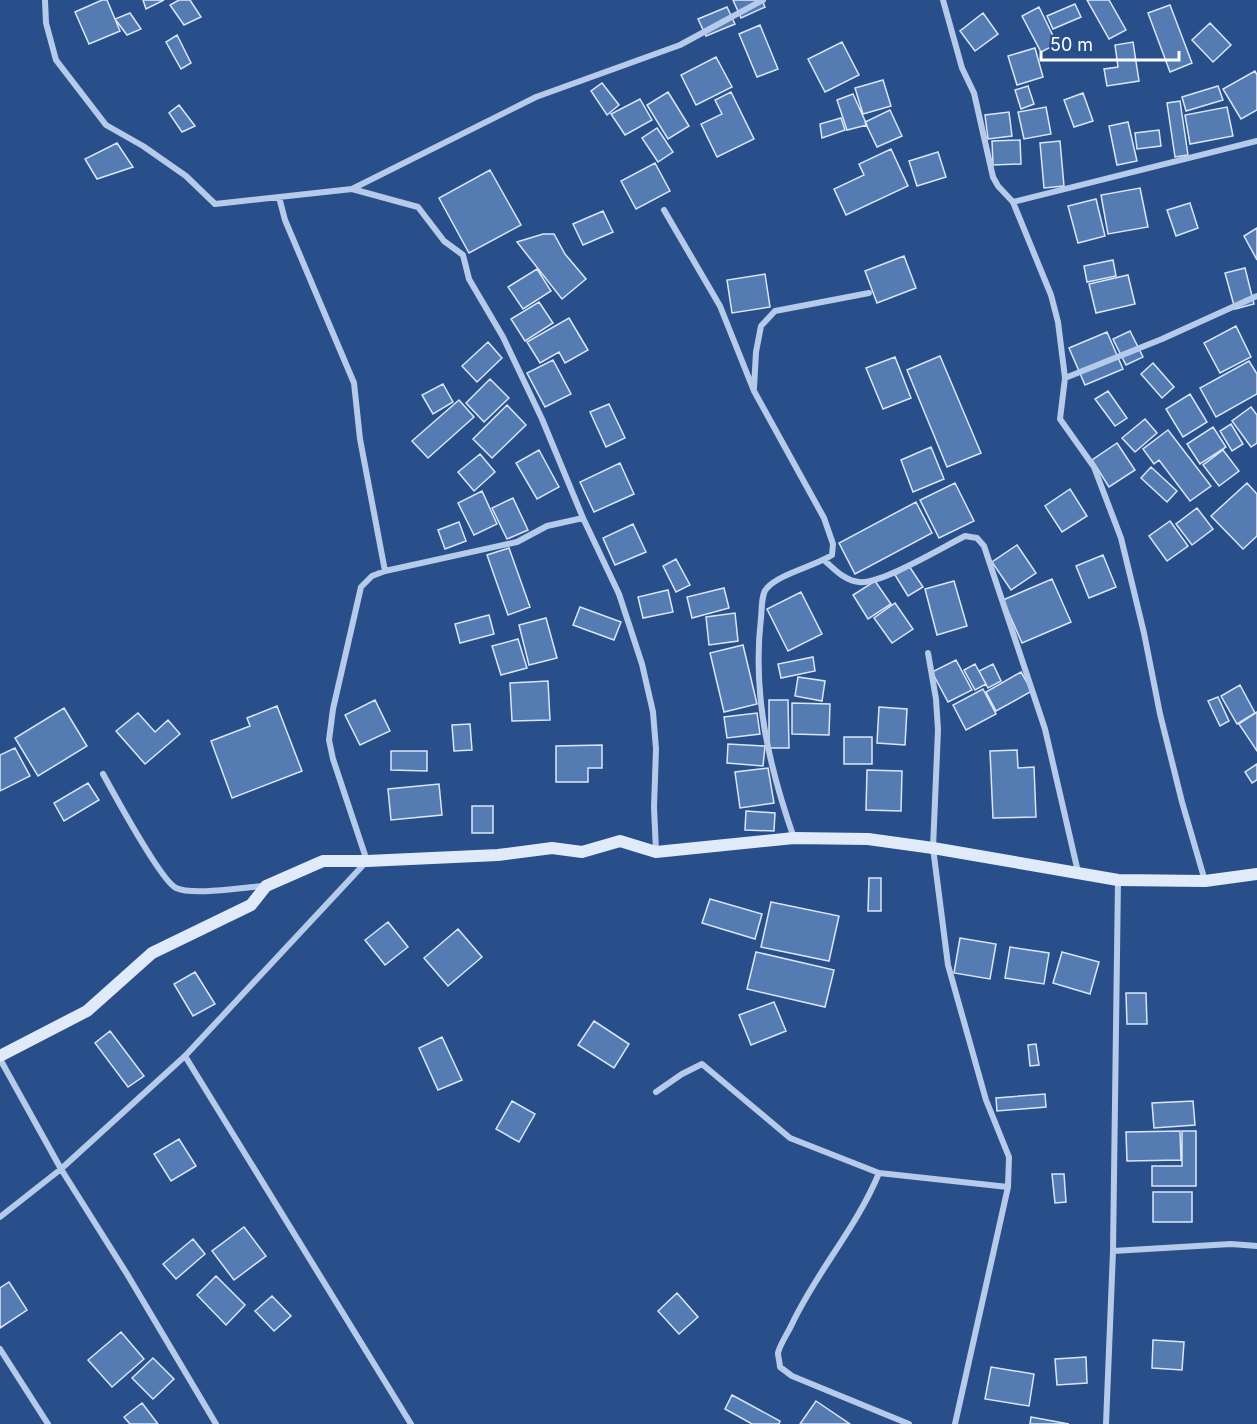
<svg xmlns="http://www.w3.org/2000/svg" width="1257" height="1424" font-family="Inter,sans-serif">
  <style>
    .building { fill: #557bb3; stroke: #dae6f7; stroke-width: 1.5 }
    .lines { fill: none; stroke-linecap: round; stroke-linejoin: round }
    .street { stroke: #b6cbe9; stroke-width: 6 }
    .secondary { stroke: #e0eaf8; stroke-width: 12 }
  </style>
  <rect width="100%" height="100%" fill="#284f8a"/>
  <path class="building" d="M102,0H107L120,31L89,44L75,12Z
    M143,0H164L146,9Z
    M179,0H190L201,17L184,25L170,5Z
    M733,0H762L765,7L741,18Z
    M1087,0H1109L1126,30L1109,39Z
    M1075,4L1081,17L1053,29L1047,16Z
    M1170,5L1192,63L1170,72L1148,13Z
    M727,7L735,24L706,36L698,19Z
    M1039,7L1057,44L1041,52L1022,16Z
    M130,13L141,29L127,35L115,19Z
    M983,13L998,34L975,51L960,31Z
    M1210,23L1231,45L1213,62L1192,40Z
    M760,25L778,69L757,77L739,34Z
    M177,35L191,63L181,69L166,42Z
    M842,42L859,75L825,92L808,59Z
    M1133,42L1139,81L1107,86L1104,69L1118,67L1115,45Z
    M1035,48L1043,77L1017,85L1008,56Z
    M716,57L732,87L696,105L681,75Z
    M1255,71L1257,75V110L1241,119L1223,89Z
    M883,80L891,106L863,114L855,88Z
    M602,83L619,105L607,115L591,91Z
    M1028,86L1034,104L1021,109L1015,90Z
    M1218,86L1223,100L1186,111L1182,97Z
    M668,92L689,126L668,139L647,105Z
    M731,92L754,139L717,157L701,124L722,114L715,100Z
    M1083,93L1093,121L1074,127L1064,100Z
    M853,94L867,125L847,130L837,100Z
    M640,99L652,120L625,135L611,114Z
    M1180,101L1188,155L1175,157L1167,103Z
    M179,105L195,126L182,132L169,113Z
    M1046,107L1051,134L1024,139L1018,112Z
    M1227,107L1233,136L1190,144L1185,115Z
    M890,110L902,136L877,147L865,122Z
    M1009,112L1012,136L988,139L985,115Z
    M841,118L845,130L822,138L820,124Z
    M1128,122L1137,161L1117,165L1109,126Z
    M657,128L673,152L658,162L642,138Z
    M1159,130L1161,146L1137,149L1135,133Z
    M1020,140L1021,164L993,165L992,141Z
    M1060,141L1064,186L1044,188L1040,143Z
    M117,143L133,167L97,179L85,159Z
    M891,149L908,186L846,215L834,189L864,175L859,164Z
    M938,152L946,177L917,186L909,161Z
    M655,163L670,191L636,209L621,181Z
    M490,170L521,225L469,253L439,198Z
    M1140,188L1148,227L1108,234L1101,195Z
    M1096,199L1105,236L1078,243L1068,206Z
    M1190,203L1198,228L1176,236L1167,210Z
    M603,211L613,232L583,245L573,224Z
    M1257,228V260L1244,236Z
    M543,234H554L565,254L586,279L562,299L517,242Z
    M904,256L916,288L877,303L865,271Z
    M1113,260L1116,276L1087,282L1084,266Z
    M1245,268L1254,304L1235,309L1225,273Z
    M537,269L551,291L523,309L508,287Z
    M765,274L770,307L732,313L727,280Z
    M1128,275L1135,304L1096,313L1089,284Z
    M539,302L553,323L525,341L511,319Z
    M569,318L588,350L565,363L559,352L540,363L527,342Z
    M1236,326L1251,357L1220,373L1204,343Z
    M1130,331L1143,357L1126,365L1113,339Z
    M1107,332L1123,369L1085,385L1069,348Z
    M488,342L502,358L477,382L462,366Z
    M940,356L981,453L947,467L907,370Z
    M895,357L911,398L883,409L866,368Z
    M553,360L571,394L545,407L527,373Z
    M1249,361L1257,374V394L1216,417L1200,388Z
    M1153,363L1174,387L1162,398L1141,374Z
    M490,379L509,398L484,422L466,403Z
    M443,384L453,402L433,414L422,395Z
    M1108,391L1127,418L1115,426L1095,399Z
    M1190,394L1207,422L1183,437L1166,409Z
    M459,400L474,417L428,458L412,441Z
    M609,404L625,438L606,447L590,412Z
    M507,405L526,425L492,458L473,439Z
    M1251,407L1257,415V443L1251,447L1232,421Z
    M1145,419L1157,433L1135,452L1122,438Z
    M1231,424L1243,444L1232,451L1220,431Z
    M1213,427L1226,447L1200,464L1187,444Z
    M1168,430L1211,486L1190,501L1159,460L1154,464L1143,449Z
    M1117,443L1135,470L1109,487L1092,460Z
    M931,447L944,479L913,492L901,460Z
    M539,450L559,487L537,499L516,463Z
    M1223,450L1239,471L1219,486L1203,465Z
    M480,454L495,472L474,491L458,472Z
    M620,463L634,494L594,512L580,482Z
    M1151,467L1177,491L1167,502L1141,478Z
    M955,483L974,521L939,538L920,500Z
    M1247,483L1257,494V536L1243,549L1211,516Z
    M1070,489L1087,516L1062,532L1045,506Z
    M482,491L497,524L474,535L458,503Z
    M513,498L528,530L507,539L492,508Z
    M916,502L932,533L855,574L839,543Z
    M1197,508L1213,529L1192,545L1176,524Z
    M1170,521L1188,546L1167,561L1149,536Z
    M459,522L466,541L445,549L438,530Z
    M633,524L646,552L615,565L603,538Z
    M1017,545L1036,573L1011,590L992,562Z
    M509,548L530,607L508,615L487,555Z
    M1103,555L1116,587L1089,598L1076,566Z
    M676,559L690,585L676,592L663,566Z
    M909,566L923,587L908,596L895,575Z
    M1052,579L1071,622L1022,643L1003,600Z
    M875,581L891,604L868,619L853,595Z
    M954,581L967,626L937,635L925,589Z
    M724,588L729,608L692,618L687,597Z
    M668,590L673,612L643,618L638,597Z
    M801,592L822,634L788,651L767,609Z
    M895,603L913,629L892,643L874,618Z
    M580,607L621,622L614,640L573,625Z
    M735,613L738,641L709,645L706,617Z
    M489,615L494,634L460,643L455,624Z
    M546,618L557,658L529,665L519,625Z
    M518,639L527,668L501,675L492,646Z
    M743,645L757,704L724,712L710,653Z
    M813,657L815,671L781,678L778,664Z
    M956,660L972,690L948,702L932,672Z
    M975,664L986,684L975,690L964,670Z
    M993,664L1001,681L988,688L979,671Z
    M1021,672L1032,691L996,711L986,692Z
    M798,677L825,681L822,701L795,696Z
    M548,681L550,720L512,721L510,683Z
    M1240,685L1255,713L1237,724L1221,696Z
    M983,689L996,714L966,730L953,705Z
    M1218,697L1229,721L1220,726L1208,701Z
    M375,700L390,731L360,745L345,715Z
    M769,700H788L789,748H769Z
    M792,703L830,704L829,735L792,734Z
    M277,706L302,771L232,798L211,741L250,726L247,718Z
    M879,707L907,709L905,745L877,743Z
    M64,708L87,746L38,776L15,738Z
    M1257,712V751L1239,724Z
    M138,713L155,732L168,720L180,734L145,764L116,731Z
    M757,713L760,734L727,738L724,717Z
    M470,724L472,750L454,751L452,725Z
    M844,737H872V764H844Z
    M728,744L765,746L763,766L727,763Z
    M602,745V768H588V782H556V746Z
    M15,748L30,776L0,791V755Z
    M1017,750L1018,768L1034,767L1036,817L993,818L990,751Z
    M391,751H427V771L391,770Z
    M1257,764V780L1252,783L1245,772Z
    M768,768L774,803L740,808L735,772Z
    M867,770L902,771L901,811L866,810Z
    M88,783L99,800L64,821L54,803Z
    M439,784L442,815L391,820L388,789Z
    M472,806H493V833H472Z
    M746,811L775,813L774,831L745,830Z
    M869,878H881V911H868Z
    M710,899L762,914L755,939L702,923Z
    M771,902L839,916L829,961L761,947Z
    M388,922L408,947L385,965L365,940Z
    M458,929L482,957L448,986L424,958Z
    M960,938L996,944L990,979L954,973Z
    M1010,947L1049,953L1044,984L1005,978Z
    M756,952L834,970L825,1007L747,989Z
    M1062,952L1099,962L1090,994L1053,983Z
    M195,972L215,1004L193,1016L174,984Z
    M1126,993H1146L1147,1024H1127Z
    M774,1002L786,1031L751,1045L739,1015Z
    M594,1021L629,1044L614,1068L578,1045Z
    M110,1031L144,1076L128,1087L95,1043Z
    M442,1037L462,1080L438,1090L419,1048Z
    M1036,1044L1039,1065L1030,1066L1028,1045Z
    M1045,1094L1046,1107L997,1111L996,1098Z
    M512,1101L535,1114L519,1142L496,1129Z
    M1193,1101L1195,1125L1154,1128L1152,1103Z
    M1180,1131L1181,1160L1127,1161L1126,1132Z
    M1182,1131H1196V1186H1152V1166H1182Z
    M179,1139L196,1166L171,1181L154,1154Z
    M1052,1174H1064L1066,1202L1055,1203Z
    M1153,1192H1192V1222H1153Z
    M244,1227L266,1256L234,1280L212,1251Z
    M193,1239L205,1254L176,1279L163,1264Z
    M216,1276L245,1305L226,1325L197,1295Z
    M9,1282L27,1310L0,1328V1288Z
    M677,1293L698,1317L679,1334L658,1311Z
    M272,1296L291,1316L274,1331L255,1311Z
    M121,1332L144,1359L112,1387L88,1360Z
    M1153,1340L1184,1342L1182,1370L1152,1368Z
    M1086,1357L1087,1383L1057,1385L1055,1359Z
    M153,1358L174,1379L153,1399L132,1378Z
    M991,1367L1034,1374L1029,1406L985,1399Z
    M732,1395L780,1421L779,1424H752L725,1409Z
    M816,1401L850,1424H800Z
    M142,1403L158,1424H130L124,1417Z
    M1031,1417L1069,1424H1030Z"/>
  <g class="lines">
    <path class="street" d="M45,0L46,23L56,60L106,125L143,146L186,176L215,204L352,189L418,207L444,241L463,255L469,279L503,337L542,419L583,518L619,594L642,664L653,712L656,749L654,807L656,851
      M943,0L962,68L974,93L993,177L998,186L1013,202L1051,295L1058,322L1065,378L1060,419L1094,467L1121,538L1144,633L1160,714L1182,802L1205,881
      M352,189L536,97L680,45L763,0
      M279,197L285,220L354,383L360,439L385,571
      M1013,202L1257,141
      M664,210L720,306L754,391L824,518L833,544L832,555C815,566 779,574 767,588C761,594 762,609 761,618C752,694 769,767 794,838
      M1065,378L1162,339L1257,296
      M754,388L756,352L761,326L775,311L869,293
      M824,560C834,569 845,581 859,582C880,585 943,547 965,536L977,538L984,546L1045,729L1078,872
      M928,653L936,699L938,730L933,848L948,965L986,1100L1009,1157L1008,1187L955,1424
      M103,774C114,794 161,881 176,888C193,896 244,887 264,886
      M185,1056L411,1424
      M0,1059L61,1169L127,1274L216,1424
      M656,1092L682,1074L702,1064L790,1138L879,1173
      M0,1217L61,1169L185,1056L367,861L333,759L329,740L333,709L361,587L372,576L385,571L517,542L547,526L583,518
      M1113,1251L1231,1244L1257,1246
      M0,1349L48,1424
      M909,1424L792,1376L780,1367C780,1363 778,1357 778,1353C780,1344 788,1333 792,1324C817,1271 857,1227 879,1173L1008,1187
      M1106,1424L1113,1251L1118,880"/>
    <path class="secondary" d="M0,1056L87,1011L152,953L251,905L266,886L323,861H367L498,855L552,848L582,852L620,841L656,852L794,838L868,839L933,848L1118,880L1205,881L1257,874"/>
  </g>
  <path d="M1041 51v9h138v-9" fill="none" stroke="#ffffff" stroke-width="3"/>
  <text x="1050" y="51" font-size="18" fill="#ffffff" stroke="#284f8a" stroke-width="4.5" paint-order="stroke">50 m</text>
</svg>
